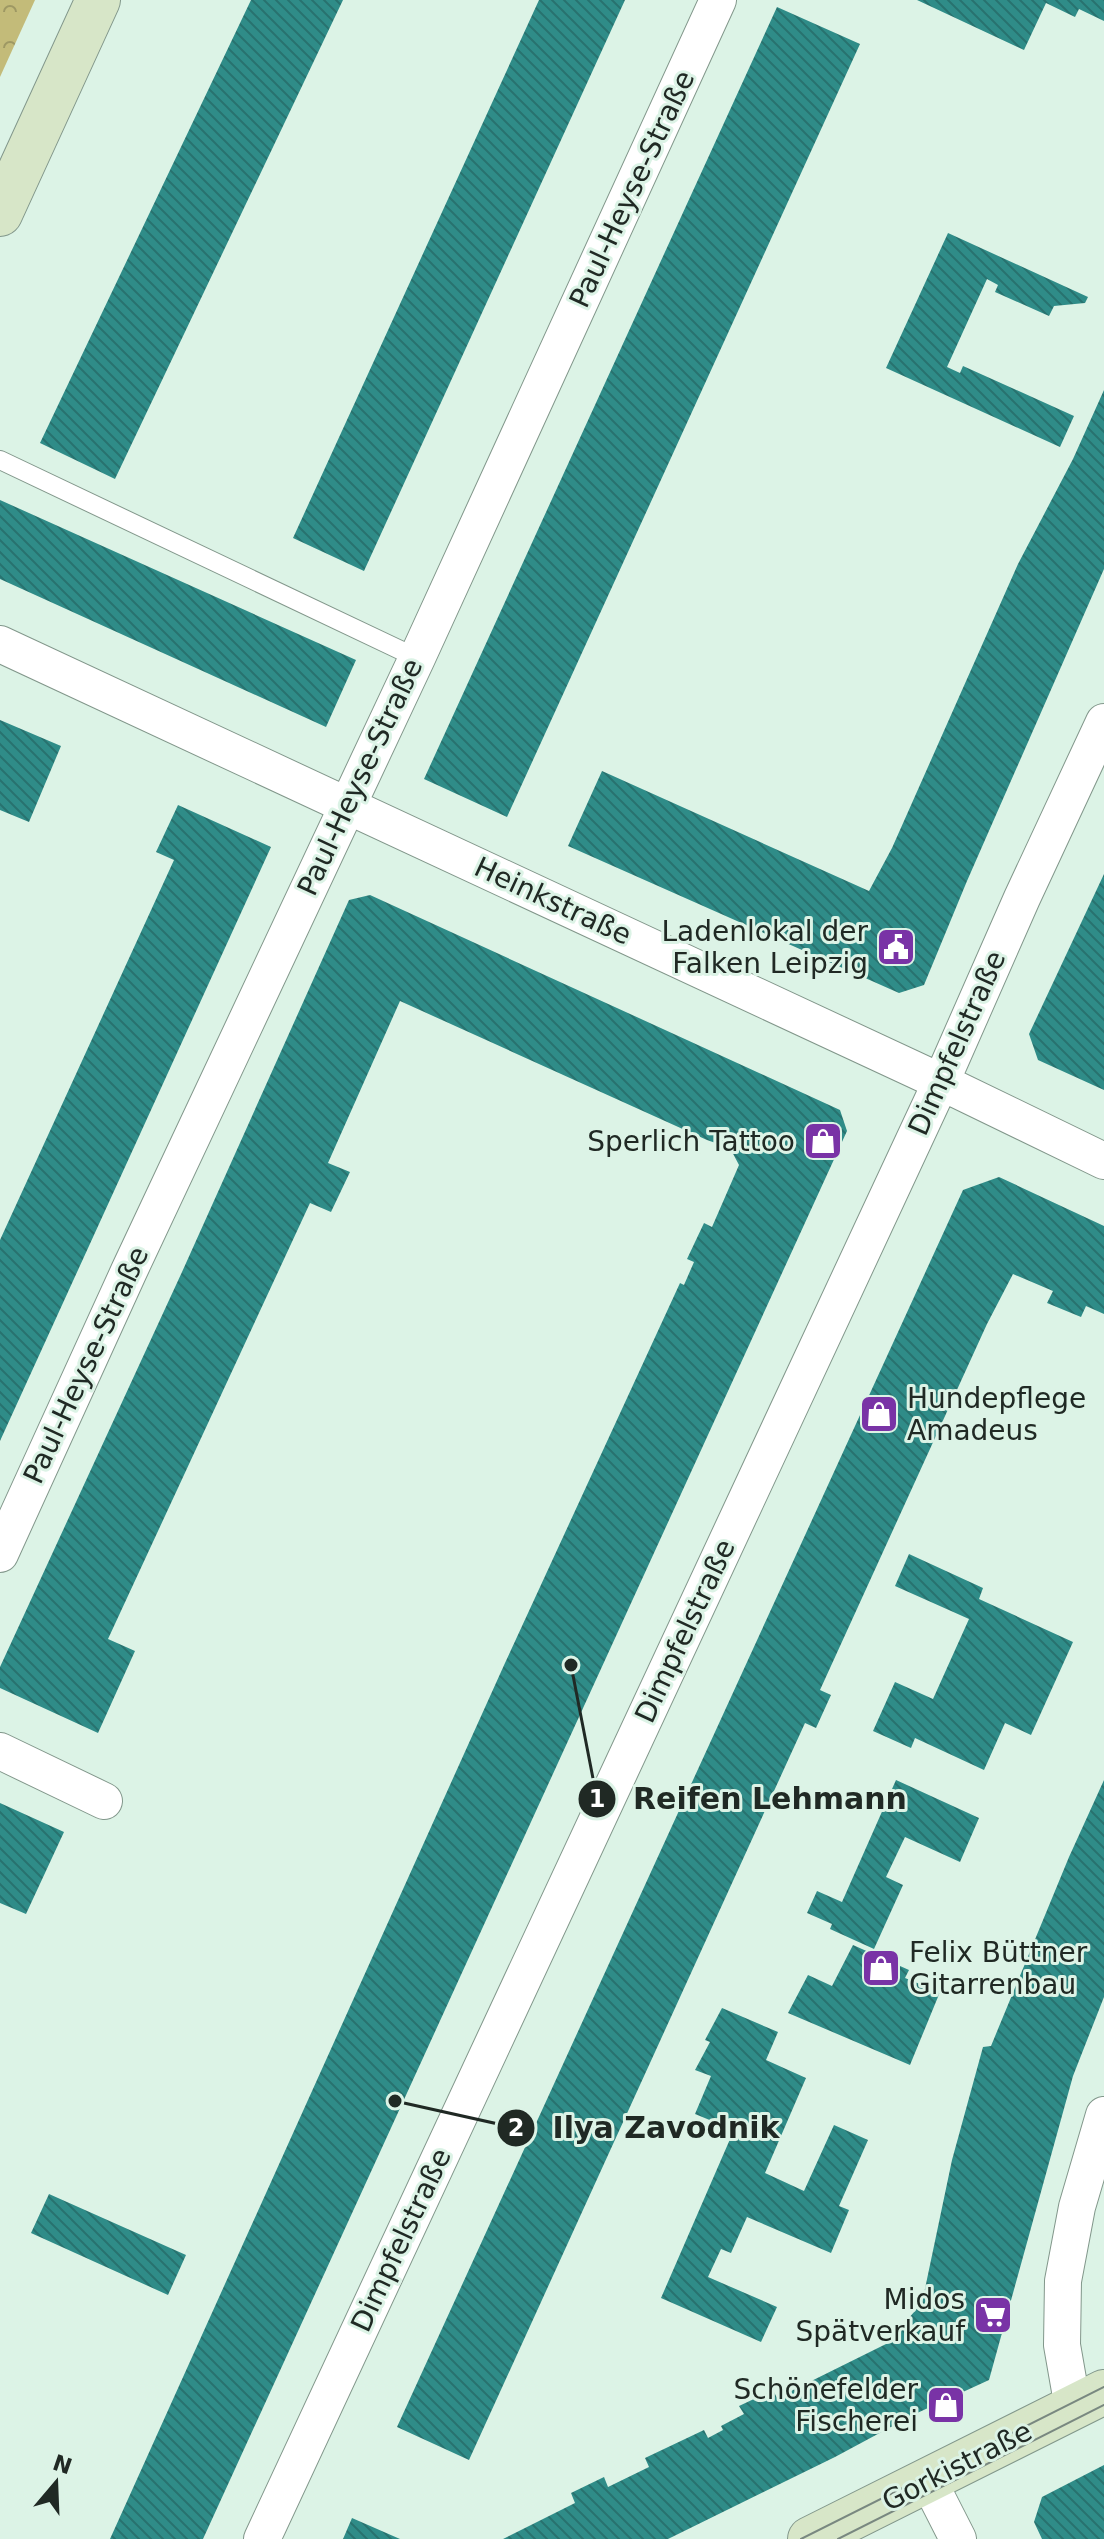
<svg xmlns="http://www.w3.org/2000/svg" width="1104" height="2539" font-family="'DejaVu Sans',sans-serif">
  <style>
    .forest { fill: url(#forest-crowns) }
    .building { fill: url(#building-back-hatch) }
    .lines { fill: none; stroke-linecap: round; stroke-linejoin: round }
    .lane-casing { stroke: #82978b; stroke-width: 20 }
    .street-casing { stroke: #82978b; stroke-width: 38 }
    .secondary-casing { stroke: #82978b; stroke-width: 46 }
    .lane { stroke: #fff; stroke-width: 18 }
    .street { stroke: #fff; stroke-width: 36 }
    .secondary { stroke: #d7e6c8; stroke-width: 44 }
    .tram { stroke: #798880; stroke-width: 2 }
    .labels { text-anchor: middle; dominant-baseline: central; stroke-width: 6; stroke-linejoin: round; paint-order: stroke }
    .street-label { font-size: 28px; fill: #202924; stroke: #dcf3e6 }
    .poi-label { font-size: 28px; fill: #202924; stroke: #dcf3e6; text-anchor: end }
    .leader { fill: none; stroke: #202924; stroke-width: 3 }
    .callout-dot { fill: #202924; stroke: #dcf3e6; stroke-width: 3 }
    .mark-label { font-size: 24px; text-anchor: middle; font-weight: bold; fill: #fff }
    .callout-label { font-size: 30px; text-anchor: middle; font-weight: bold; fill: #202924; stroke: #dcf3e6; stroke-width: 6; stroke-linejoin: round; paint-order: stroke }
  </style>
  <defs>
    <pattern id="forest-crowns" width="20" height="18" patternUnits="userSpaceOnUse" patternTransform="scale(2)"><rect width="20" height="18" fill="#c3bb79"/><path d="M2 6a3 3 0 1 1 6 0M12 15a3 3 0 1 1 6 0" fill="none" stroke="#9e9863"/></pattern>
    <pattern id="building-back-hatch" width="6" height="6" patternUnits="userSpaceOnUse" patternTransform="scale(2)"><rect width="6" height="6" fill="#2f8c88"/><path d="M-1 5l2 2M0 0l6 6M5-1l2 2" fill="none" stroke="#28726f"/></pattern>
  </defs>
  <rect width="100%" height="100%" fill="#dcf3e6"/>
  <path class="forest" d="M0,0H35L0,77Z"/>
  <path class="building" d="M251,0H343L115,479L40,443Z
    M539,0H625L364,571L293,538Z
    M917,0H1104V21L1079,9L1075,17L1046,3L1024,50Z
    M777,7L860,44L507,817L424,779Z
    M948,233L1088,297L1085,303L1054,306L1049,316L995,292L998,285L987,279L947,367L960,373L963,366L1074,416L1060,447L886,368Z
    M1104,390V569L967,881L924,985L899,993L568,846L602,771L869,891L892,848L1018,564L1073,459Z
    M0,500L356,660L326,727L0,579Z
    M0,720L61,746L29,822L0,810Z
    M178,805L271,847L0,1441V1240L174,860L156,852Z
    M1104,874V1090L1038,1060L1029,1034Z
    M370,895L840,1110L847,1131L203,2539H110L505,1663L680,1283L684,1285L694,1262L687,1259L704,1223L712,1227L739,1165L730,1148L707,1140L400,1001L328,1163L350,1172L331,1212L310,1203L108,1639L135,1651L98,1733L0,1688V1667L182,1272L349,900Z
    M999,1177L1104,1226V1314L1086,1306L1081,1317L1047,1303L1053,1291L1013,1274L987,1324L820,1690L831,1695L816,1728L805,1723L469,2460L397,2427L963,1190Z
    M909,1554L983,1588L979,1599L1073,1642L1031,1735L1005,1723L984,1770L915,1738L911,1748L873,1731L895,1682L933,1699L969,1619L895,1586Z
    M896,1780L979,1818L960,1862L905,1837L886,1877L903,1885L874,1949L830,1929L832,1924L807,1913L817,1891L842,1902Z
    M1104,1780V1997L1073,2076L989,2380L915,2414L835,2457L668,2539H503L575,2503L571,2493L604,2477L608,2487L649,2467L645,2458L704,2430L708,2438L723,2430L721,2426L744,2414L739,2406L773,2390L777,2398L886,2344L922,2303L952,2160L983,2047L991,2046L1069,1857Z
    M0,1803L64,1832L26,1914L0,1903Z
    M853,1945L909,1970L905,1978L940,1992L910,2065L788,2013L808,1975L832,1986Z
    M722,2008L778,2032L766,2060L806,2078L765,2173L804,2191L834,2125L868,2140L839,2206L849,2210L831,2253L747,2217L731,2253L721,2249L708,2277L777,2307L761,2342L661,2298L734,2130L695,2114L711,2076L695,2070L710,2042L705,2040Z
    M49,2194L186,2255L168,2295L31,2233Z
    M1104,2465V2539H1042L1034,2522L1042,2497Z
    M352,2518L400,2539H343Z"/>
  <g class="lines">
    <g class="lane-casing">
      <path id="lane" d="M0,460L417,658"/>
    </g>
    <g class="street-casing">
      <path id="street" d="M0,644L941,1082L1104,1161
        M0,1554L129,1271L417,658L718,0
        M0,1751L104,1801
        M1073,2408L1062,2345L1063,2281L1077,2207L1104,2115
        M928,2480L958,2539
        M262,2539L941,1082L1022,898L1104,722"/>
    </g>
    <g class="secondary-casing">
      <path id="secondary" d="M0,214L98,0
        M810,2539L1104,2392"/>
    </g>
    <use href="#lane" class="lane"/>
    <use href="#street" class="street"/>
    <use href="#secondary" class="secondary"/>
    <path class="tram" d="M801,2539L1104,2387
      M838,2539L1104,2405"/>
  </g>
  <defs>
    <g id="civic-square" transform="scale(2)"><rect x="-9" y="-9" width="18" height="18" rx="4" fill="#7933a6" stroke="#dcf3e6"/><path d="M-.6-6.5H3V-4.5H.6V-3L4-1V1h2V6H-6V1h2V-1L-.6-3ZM-1.2 2.5V6h2.4V2.5Z" fill="#fff"/></g>
    <g id="shop-square" transform="scale(2)"><rect x="-9" y="-9" width="18" height="18" rx="4" fill="#7933a6" stroke="#dcf3e6"/><path d="M-5-2.5h2.3a2.7 3.5 0 0 1 5.4 0H5L5.5 6h-11ZM-1.5-2.5h3a1.5 2.3 0 0 0-3 0Z" fill="#fff"/></g>
    <g id="supermarket-square" transform="scale(2)"><rect x="-9" y="-9" width="18" height="18" rx="4" fill="#7933a6" stroke="#dcf3e6"/><path d="M-6-5.5h2.5l.6 2H6L4.5 2H-2.5L-4.4-4H-6ZM-1.5 3.2a1.3 1.3 0 1 0 .1 0ZM3 3.2a1.3 1.3 0 1 0 .1 0Z" fill="#fff"/></g>
  </defs>
  <g fill-rule="evenodd">
    <use href="#civic-square" x="896" y="947"/>
    <use href="#shop-square" x="823" y="1141"/>
    <use href="#shop-square" x="879" y="1414"/>
    <use href="#shop-square" x="881" y="1968"/>
    <use href="#supermarket-square" x="993" y="2315"/>
    <use href="#shop-square" x="946" y="2405"/>
  </g>
  <g class="labels">
    <g class="street-label">
      <text transform="translate(632 189) rotate(-65)">Paul-Heyse-Straße</text>
      <text transform="translate(360 777) rotate(-65)">Paul-Heyse-Straße</text>
      <text transform="translate(553 901) rotate(25)">Heinkstraße</text>
      <text transform="translate(957 1043) rotate(-66)">Dimpfelstraße</text>
      <text transform="translate(86 1365) rotate(-65)">Paul-Heyse-Straße</text>
      <text transform="translate(685 1631) rotate(-65)">Dimpfelstraße</text>
      <text transform="translate(401 2240) rotate(-65)">Dimpfelstraße</text>
      <text transform="translate(957 2466) rotate(-27)">Gorkistraße</text>
    </g>
    <g class="poi-label">
      <text x="868" y="931">Ladenlokal der<tspan x="868" dy="32">Falken Leipzig</tspan></text>
      <text x="795" y="1141">Sperlich Tattoo</text>
      <text x="907" y="1398" text-anchor="start">Hundepflege<tspan x="907" dy="32">Amadeus</tspan></text>
      <text x="909" y="1952" text-anchor="start">Felix Büttner<tspan x="909" dy="32">Gitarrenbau</tspan></text>
      <text x="965" y="2299">Midos<tspan x="965" dy="32">Spätverkauf</tspan></text>
      <text x="918" y="2389">Schönefelder<tspan x="918" dy="32">Fischerei</tspan></text>
    </g>
  </g>
  <path class="leader" d="M571 1665L597 1799M395 2101L516 2128"/>
  <g class="callout-dot">
    <circle cx="571" cy="1665" r="8"/>
    <circle cx="395" cy="2101" r="8"/>
    <circle cx="597" cy="1799" r="20"/>
    <circle cx="516" cy="2128" r="20"/>
  </g>
  <g class="mark-label">
    <text x="597" y="1807">1</text>
    <text x="516" y="2136">2</text>
  </g>
  <g class="callout-label">
    <text x="770" y="1809">Reifen Lehmann</text>
    <text x="666" y="2138">Ilya Zavodnik</text>
  </g>
  <g transform="translate(56 2483) rotate(19)" stroke="#dcf3e6" stroke-width="6" paint-order="stroke">
  <path d="M0-6L14 30L0 20L-14 30Z" fill="#202924"/>
  <text y="-12" font-size="22" font-weight="bold" text-anchor="middle" fill="#202924">N</text>
  </g>
</svg>
